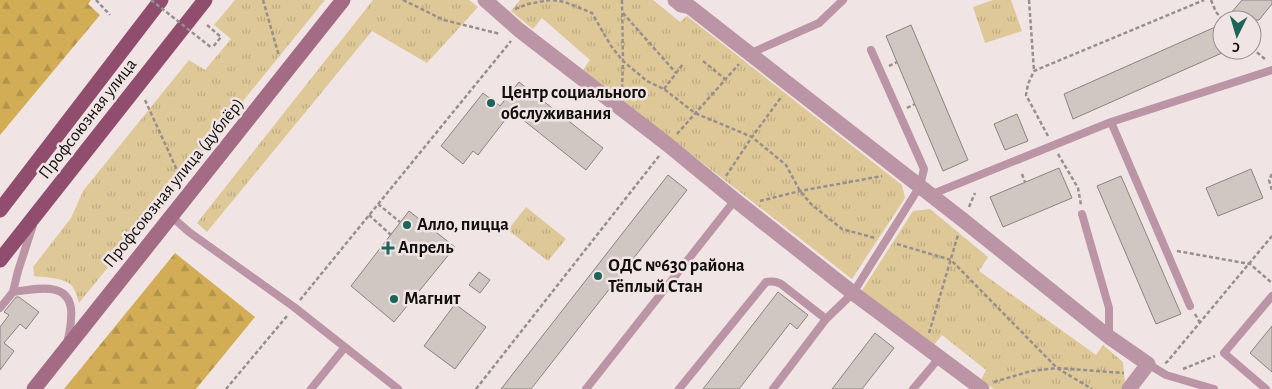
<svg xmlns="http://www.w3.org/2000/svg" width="1272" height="389" font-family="'Alegreya Sans',sans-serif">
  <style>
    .grass { fill: url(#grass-tufts) }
    .forest { fill: url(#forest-firs) }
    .building { fill: #d0c7c2; stroke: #8b837e }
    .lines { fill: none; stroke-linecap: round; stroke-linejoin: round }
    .path { stroke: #978f8e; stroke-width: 2.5; stroke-dasharray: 4 2.5; stroke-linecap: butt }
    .lane { stroke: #bb94a5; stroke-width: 8 }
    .street { stroke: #bb94a5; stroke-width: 15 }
    .secondary { stroke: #a36b84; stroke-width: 15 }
    .primary { stroke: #904d6d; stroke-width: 15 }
    .path-bridge { stroke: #978f8e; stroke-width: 2.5; stroke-dasharray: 4 2.5; stroke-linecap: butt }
    .poi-dot { fill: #1c655b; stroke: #f0e5e4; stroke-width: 2 }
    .labels { text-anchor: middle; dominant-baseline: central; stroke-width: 5; stroke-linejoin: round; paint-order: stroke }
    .poi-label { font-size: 18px; font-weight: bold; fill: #110e0e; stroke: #f0e5e4; text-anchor: start }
    .street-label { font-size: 18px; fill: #110e0e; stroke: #f0e5e4 }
  </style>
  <defs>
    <pattern id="grass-tufts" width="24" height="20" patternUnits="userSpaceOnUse" patternTransform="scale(1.25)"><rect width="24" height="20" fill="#dec897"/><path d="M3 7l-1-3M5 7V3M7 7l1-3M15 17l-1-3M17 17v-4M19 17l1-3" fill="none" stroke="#bdab81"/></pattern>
    <pattern id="forest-firs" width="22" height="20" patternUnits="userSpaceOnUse" patternTransform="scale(1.25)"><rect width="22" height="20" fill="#d2ad56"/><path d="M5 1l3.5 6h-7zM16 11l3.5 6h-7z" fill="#b3944a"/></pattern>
  </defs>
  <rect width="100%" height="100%" fill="#f0e5e4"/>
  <path class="grass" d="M235,0H325L79,303C77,296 74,285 67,282C60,278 42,277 34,276L33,267L71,218L83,191L189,60L205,70L231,39L214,25Z
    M373,0H469L478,7L427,63L372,31L207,232L197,223Z
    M520,0H653L680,22L687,16L902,185L905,198L852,279L583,70L590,60L542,18L533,29L511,11Z
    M993,0H1011L1022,31L985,43L973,7Z
    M526,207L566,239L548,261L508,230Z
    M930,209L988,257L979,271L1096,355L1103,345L1123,362L1125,384L1121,389H994L981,380L986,370L942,335L934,345L861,292L913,211Z"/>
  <path class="forest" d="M0,0H91L88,4L100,15L0,135Z
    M175,253L255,317L196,389H64Z"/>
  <path class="building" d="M1242,0H1272V4L1259,20H1225Z
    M1222,24V53L1073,119L1064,94Z
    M911,25L968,160L943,171L886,36Z
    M519,82L603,148L586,170L512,111L478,155L473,151L463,164L441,146L483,93L500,106Z
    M1017,114L1028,141L1005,150L994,124Z
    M1059,168L1072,198L1003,227L990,197Z
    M1251,169L1263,198L1218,216L1206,188Z
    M668,175L687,190L531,389H501Z
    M1121,176L1181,314L1156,324L1097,186Z
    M409,211L455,247L394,322L351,286Z
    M479,272L490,280L480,293L469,285Z
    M778,292L808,315L797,329L790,323L739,389H703Z
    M16,297H19L39,312L26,329L20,324L4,343L14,351L0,370V327L9,315L4,312Z
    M455,304L486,327L455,369L424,346Z
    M1272,326V372L1250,353Z
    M875,333L894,348L862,389H832Z"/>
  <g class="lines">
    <path class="path" d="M96,0L110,15
      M263,0L279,56
      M403,0L444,20L500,34
      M553,0L565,2L592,13L611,46L623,61L647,81L664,89L695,113L752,137L786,165L800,191L811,204L842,229L875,238
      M622,0L623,61L622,90
      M1029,0L1034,71
      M1211,0L1216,12L1223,20
      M515,9L528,4L550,0
      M623,13L676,73
      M207,25L221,37L212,48
      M1252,48L1266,60
      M703,61L725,79
      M889,66L897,62
      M664,89L683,64
      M145,100L182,181
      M907,108L915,104
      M677,134L739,64
      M1048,136L1026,95L1028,84L1034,71L1204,0
      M1058,154L1078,188L1081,205
      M1022,174L1025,182
      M1272,174L1269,180L1272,190
      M726,176L752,137L782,96
      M760,201L800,191L882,176
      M378,204L400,222
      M969,207L975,193
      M369,215L391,235
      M897,244L951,260L1057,368L1092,389
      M1177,251L1250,264L1272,283
      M300,300L511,41
      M1195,314L1200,323
      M929,333L958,235
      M1165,363L1167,362L1272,236
      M1183,369L1215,356
      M994,382L1031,371L1057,368L1124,373
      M226,389L287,316
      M476,389L659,156"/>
    <path class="lane" d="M749,54L819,23L843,0
      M1111,122L1190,306
      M930,195L1111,122L1272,70
      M1082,214L1109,308V337
      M172,217L189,232L294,307L398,389
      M13,292C39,288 75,280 71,319C71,327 69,335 67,343
      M0,308L13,292L18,271L33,225
      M1148,364L1166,375L1214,389
      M311,389L345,347
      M586,389L735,200
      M679,389L766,282C772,281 776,281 781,284L826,319
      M773,389L826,319L853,293L920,186L924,169L871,50
      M913,389L940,357
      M1266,389L1224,353L1272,296"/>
    <path class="street" d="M485,0L519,30L667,144L735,200L853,293L982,389
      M675,0L681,5L690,7L963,220L1109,337L1148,364L1129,389"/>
    <path class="secondary" d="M34,389L343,0"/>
    <path class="primary" d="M0,210L161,0
      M0,260L205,0"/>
    <path class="path-bridge" d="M151,0L212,48"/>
  </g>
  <g class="poi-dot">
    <circle cx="491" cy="103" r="5"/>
    <circle cx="407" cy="225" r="5"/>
    <path d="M385.5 240.5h5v5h5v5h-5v5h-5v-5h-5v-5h5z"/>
    <circle cx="598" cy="276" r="5"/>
    <circle cx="394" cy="299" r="5"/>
  </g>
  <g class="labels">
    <g class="poi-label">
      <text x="501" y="93">Центр социального<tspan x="501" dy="21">обслуживания</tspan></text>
      <text x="417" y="225">Алло, пицца</text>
      <text x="398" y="248">Апрель</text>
      <text x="608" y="266">ОДС №630 района<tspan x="608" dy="21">Тёплый Стан</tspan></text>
      <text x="404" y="299">Магнит</text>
    </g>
    <g class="street-label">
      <text transform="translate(88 119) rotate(-52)">Профсоюзная улица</text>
      <text transform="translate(174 183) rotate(-51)">Профсоюзная улица (дублёр)</text>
    </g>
  </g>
  <g transform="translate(1237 35) rotate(185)"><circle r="24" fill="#f0e5e4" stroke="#978f8e"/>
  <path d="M0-4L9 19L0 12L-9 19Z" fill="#1c655b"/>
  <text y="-8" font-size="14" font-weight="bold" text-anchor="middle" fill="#110e0e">С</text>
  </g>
</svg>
